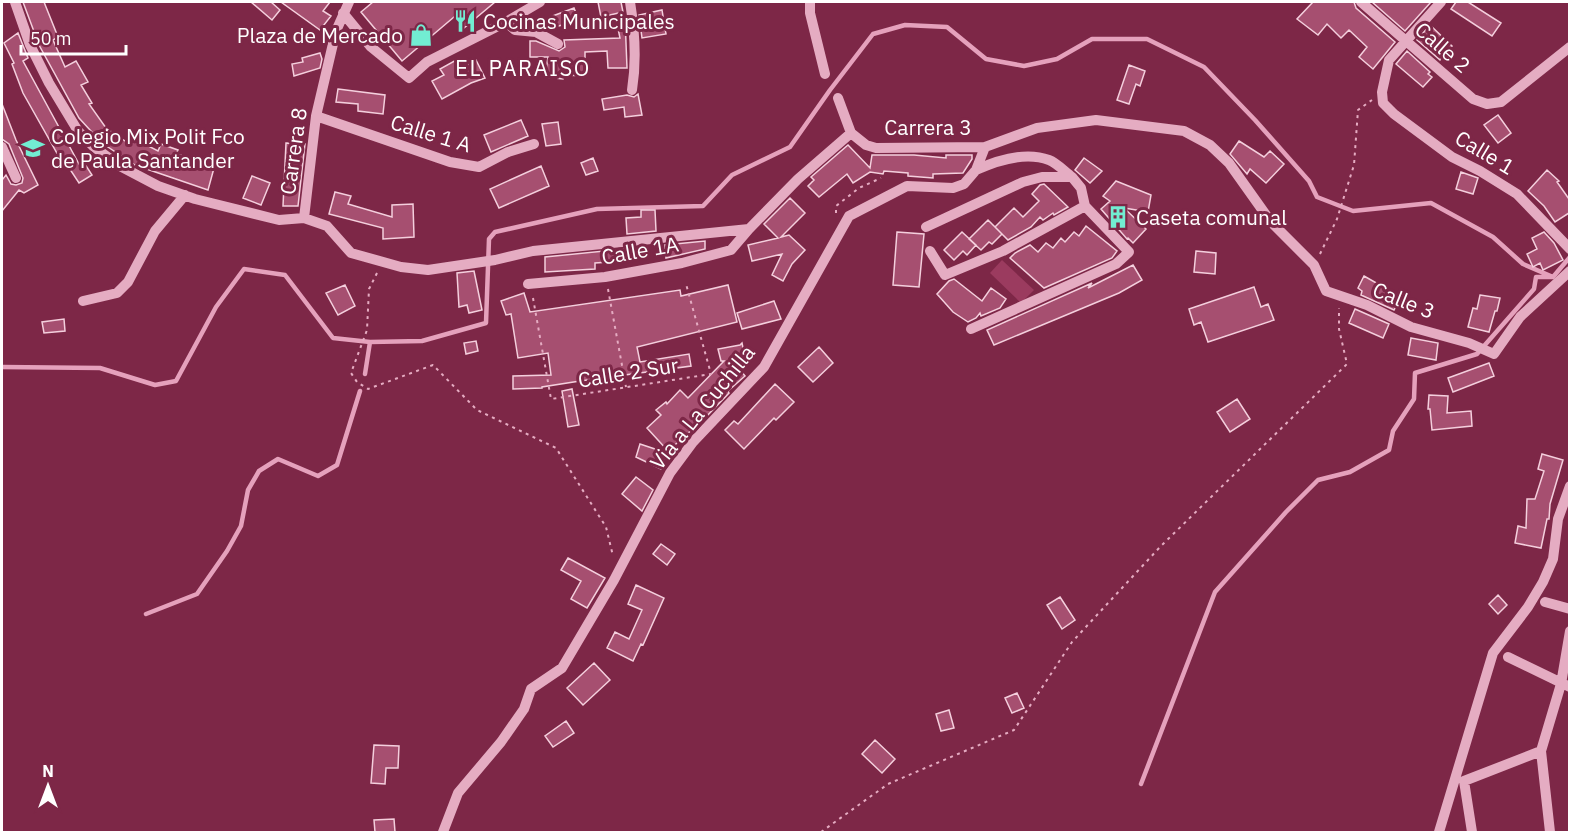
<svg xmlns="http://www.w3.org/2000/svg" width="1571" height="834" font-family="'IBM Plex Sans',sans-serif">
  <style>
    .green { fill: #9b3b5f }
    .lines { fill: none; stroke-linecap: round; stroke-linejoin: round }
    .stream { stroke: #e5a1bc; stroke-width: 4.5 }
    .building { fill: #a64f70; stroke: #f4cfdd; stroke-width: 1.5 }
    .path { stroke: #e5acc2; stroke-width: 2; stroke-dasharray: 3 4.5; stroke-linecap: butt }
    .minor { stroke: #e5acc2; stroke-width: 10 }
    .labels { text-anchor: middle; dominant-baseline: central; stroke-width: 6; stroke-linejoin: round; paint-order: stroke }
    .poi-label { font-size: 21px; fill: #fff; stroke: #7d2747; text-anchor: start }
    .street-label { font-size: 21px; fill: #fff; stroke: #7d2747 }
    .neighbourhood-label { font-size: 22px; letter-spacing: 1.5px; fill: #fff; stroke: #7d2747 }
  </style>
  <rect width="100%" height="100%" fill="#7d2747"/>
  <path class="green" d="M1002,260L1034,290L1021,303L990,273Z"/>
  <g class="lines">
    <path class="stream" d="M2,367L100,368L155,385L176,381L216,307L244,269L285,275L333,338L370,342L422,341L486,323L489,239L495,232L597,209L703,206L732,175L790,147L830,90L873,34L905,25L947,27L986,59L1024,66L1057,59L1092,39H1147L1204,67L1255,120L1309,181L1317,197L1353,211L1431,203L1493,237L1523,264L1553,277
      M365,374L370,342
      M146,614L197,594L227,551L241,526L248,490L259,471L278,459L318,476L337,465L360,391
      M1141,784L1215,592L1286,512L1318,480L1350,472L1389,450L1393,431L1414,399L1415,373L1477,354L1534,289L1536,277H1553L1570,257"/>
  </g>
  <path class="building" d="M23,2H44L58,37L53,40L65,67L76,61L88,82L81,85L92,103L89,104L106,128L128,143L131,137L158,151L161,144L178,150L176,154L187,157L186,161L214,168L208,190L135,165L102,143L79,118L39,45Z
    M251,2H271L280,10L272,20Z
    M281,2H330L323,11L331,16L320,30Z
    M373,2H495L464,28L454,17L402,61L361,12Z
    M598,2H621L623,12L601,17Z
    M1313,2H1354L1356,8L1395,42L1373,69L1359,57L1367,47L1349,30L1341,38L1327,24L1318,35L1297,19Z
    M1372,2H1431L1405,31Z
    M1456,2H1468L1501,23L1492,36L1451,9Z
    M574,8L579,21L554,27L550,17Z
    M662,10L666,34L642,38L639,15Z
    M625,18L627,68H608L607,51L585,52V76L564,75L563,79L545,77L548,57H530V41H536L559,51L565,47L564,40L620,38L616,19Z
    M1430,25L1452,46L1440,60L1417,40Z
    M18,33L28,58L23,61L79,164L83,161L92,175L79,183L60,154L58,155L23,93L12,64L14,63L4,43Z
    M1407,51L1430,72L1428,74L1432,77L1423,87L1396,64Z
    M320,53L322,59L320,68L294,76L292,64L303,62L302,58Z
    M458,59L462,67L476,60L485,78L471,83L442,99L432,81L444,75L440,69Z
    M1129,65L1145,71L1140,86L1136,84L1129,104L1117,100Z
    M338,89L385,95L383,114L358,111V104L336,102Z
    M638,94L642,115L625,117L624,107L604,110L602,99L627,95L634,97Z
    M2,104L16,140L38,185L24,193L19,190L2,211V180L6,175L11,184L16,185L22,183L23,178L9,144L2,139Z
    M1498,115L1511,133L1498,143L1484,125Z
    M521,120L528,136L491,152L484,135Z
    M558,122L561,144L546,146L542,124Z
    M1239,141L1264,157L1270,151L1284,164L1266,183L1250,169L1247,174L1230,154Z
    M286,143L305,144L298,206H283Z
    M848,145L870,168L872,155H914L946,158V155H972V159L963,173L933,174V178L908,176V173L884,171L883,174L870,172L853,183L847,174L819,197L808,186L814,180L811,177Z
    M593,158L598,171L586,175L581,163Z
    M1084,158L1102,171L1090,183L1075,170Z
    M541,166L549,186L499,208L490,189Z
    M1547,170L1559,181L1557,182L1569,199V213L1555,222L1544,206L1528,191Z
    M1461,172L1478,178L1473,194L1456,189Z
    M252,176L270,183L261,205L243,198Z
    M1116,181L1151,195L1148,212L1124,208L1146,229L1133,243L1128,238L1127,239L1101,209L1110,201L1103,196Z
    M1044,184L1068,207L1054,215L1053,213L1043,220L1040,217L1031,227L1008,240L995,227L1014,208L1023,217L1039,201L1032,194L1040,185Z
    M335,192L351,196L348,204L392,217V205L413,204L414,237L383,239V228L329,214Z
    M790,198L805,213L781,237L789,235L805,250L792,264L783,281L772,275L782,254L752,261L748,245L778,238L764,224Z
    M641,210H655L656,231L627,234L626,218L641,217Z
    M988,220L1002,234L992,244L989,242L981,250L969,239Z
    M1086,226L1117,251L1112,258L1044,288L1010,258L1015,253L1030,245L1038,252L1046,243L1053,248L1061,238L1065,242L1074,232L1079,236Z
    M897,232L924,234L919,287L893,285Z
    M962,232L976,245L967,255L963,251L954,260L944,250Z
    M1544,232L1554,243L1563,260L1543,270L1540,263L1533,267L1527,254L1537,249L1532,238Z
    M705,241V249L666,258L665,245Z
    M624,249L625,261L595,263V269L545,272V257Z
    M1196,251L1216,253L1215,274L1194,272Z
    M1133,265L1142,280L1119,293L994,345L987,330L1092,283L1088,288Z
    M474,271L482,310L469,313L467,305L459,307L457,273Z
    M1364,276L1401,297L1394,310L1361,295L1362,291L1358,288Z
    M954,279L982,301L991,288L1006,299L1000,308L981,316L980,313L976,318L968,322L953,312L937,294L949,281Z
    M345,285L355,306L338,315L326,293Z
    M728,285L737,322L637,347L640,362L689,354L691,366L580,381L542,387V388L513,389V376L551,375L548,353L518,358L511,314L506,315L501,301L524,293L530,312L680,290L681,296Z
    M1254,287L1261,307L1268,304L1274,320L1208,342L1201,322L1194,325L1189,309Z
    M1480,295L1500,298L1497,311H1495L1489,332L1468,327L1473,308L1477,309Z
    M774,301L781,319L742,329L737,313Z
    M1355,309L1389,324L1383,338L1349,323Z
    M64,319L65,331L44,333L42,322Z
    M1411,338L1438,343L1436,360L1408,355Z
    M476,341L478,351L466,354L464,343Z
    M742,343L745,358L732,360L745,376L728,391L729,393L705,418L668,451L647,428L661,415L656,410L666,402L667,404L680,390L688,398L724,361H721L718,349L740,345Z
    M819,347L833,363L813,382L798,367Z
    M1489,363L1494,376L1453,392L1448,378Z
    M775,384L794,402L776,420L774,418L744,449L725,430L734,421L738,424Z
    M572,389L579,425L568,427L562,391Z
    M1429,395L1448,396L1447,413L1471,411L1472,426L1432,430L1430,409H1428Z
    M1237,399L1250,419L1230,432L1217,412Z
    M640,444L667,453L661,469L636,457Z
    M1542,454L1563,460L1550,504L1549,519H1547L1541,548L1515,543L1518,526L1526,528L1527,499H1535L1544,471L1538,469Z
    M636,477L653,490L642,511L622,494Z
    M661,544L675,554L667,565L653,554Z
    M568,558L605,578L587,608L571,599L581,581L561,570Z
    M636,585L664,598L643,645L641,644L633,661L607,648L615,632L629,639L642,610L628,604Z
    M1498,595L1507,605L1498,614L1489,604Z
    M1060,597L1075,620L1062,629L1047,605Z
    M594,663L610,680L583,705L567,688Z
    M1017,693L1024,708L1012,713L1005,698Z
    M949,710L954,728L941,731L936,714Z
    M566,721L574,733L553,747L545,736Z
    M875,740L895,759L882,773L862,754Z
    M374,745L399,746L398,768H386L385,784L371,783Z
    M394,819L395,832H375L374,820Z"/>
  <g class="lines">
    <path class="path" d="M836,213V206L859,188L881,178
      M1320,254L1337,219L1354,165L1358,110L1372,100
      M377,273L369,289L367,330L351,373L357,382L368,389L433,365L477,410L556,448L606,527L613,556
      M608,289L626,387
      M533,298L551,399L711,374L686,284
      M821,832L888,784L1014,730L1072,642L1160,547L1347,364L1339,329V308"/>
    <path class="minor" d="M15,2L30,45L49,83L78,131L94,147L120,166L158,186L195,199L279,220L304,218
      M349,2L336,31L316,116L304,218L327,226L351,253L401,267L428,270L495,260L533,251L749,229L798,179L851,133L866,145L876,148L985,147L1037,128L1096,120L1184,131L1210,145L1229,163L1271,222L1314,265L1326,291L1367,305L1411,327L1469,343L1494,354L1520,317L1570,271
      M630,2C635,32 637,59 632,90
      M810,2V13L825,74
      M1361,2L1473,99L1487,104L1501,102L1570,47
      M1441,2L1389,60L1382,92L1383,103L1394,114L1452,157L1480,171L1517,194L1570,249
      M343,13L371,47L409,78L427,62L506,22L540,2
      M506,22L515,30L536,32L558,44
      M838,98L851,133
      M316,116L450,162L479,167L508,152L534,144
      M2,147L16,178
      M976,170C998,160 1025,151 1049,160C1057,163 1065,172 1072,177
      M926,227L1023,182L1042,177H1072L1081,188L1085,206L1129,252L1116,264L971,329
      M930,251L945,275L1003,251L1085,206
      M528,284L605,277L682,263L731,250L749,229
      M83,301L117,293L128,282L155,231L185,195
      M1545,602L1570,609
      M1508,657L1570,687
      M443,832L458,793L501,742L524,709L531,689L562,668L614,580L670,473L693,442L764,367L849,216L907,186L953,188L964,184L976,170L985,147
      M1439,832L1493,653L1528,607L1543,582L1553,559L1558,519L1570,486
      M1472,832L1464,781L1541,751
      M1550,832L1541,751L1561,684L1570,631"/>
  </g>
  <defs>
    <g id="restaurant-bare" transform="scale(1.8)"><path d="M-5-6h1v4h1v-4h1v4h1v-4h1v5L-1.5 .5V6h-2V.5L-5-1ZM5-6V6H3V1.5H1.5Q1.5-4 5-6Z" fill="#72edd2" stroke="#7d2747" stroke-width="2.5" paint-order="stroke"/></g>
    <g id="shop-bare" transform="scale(1.8)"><path d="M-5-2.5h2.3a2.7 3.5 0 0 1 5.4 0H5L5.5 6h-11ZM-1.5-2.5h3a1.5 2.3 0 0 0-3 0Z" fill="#72edd2" stroke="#7d2747" stroke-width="2.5" paint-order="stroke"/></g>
    <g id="school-bare" transform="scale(1.8)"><path d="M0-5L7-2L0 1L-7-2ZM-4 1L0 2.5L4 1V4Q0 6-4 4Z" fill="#72edd2" stroke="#7d2747" stroke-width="2.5" paint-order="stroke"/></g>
    <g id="building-bare" transform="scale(1.8)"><path d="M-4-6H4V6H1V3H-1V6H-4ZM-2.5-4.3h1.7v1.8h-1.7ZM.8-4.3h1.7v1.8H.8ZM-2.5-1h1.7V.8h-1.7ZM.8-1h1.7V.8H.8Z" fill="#72edd2" stroke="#7d2747" stroke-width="2.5" paint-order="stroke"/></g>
  </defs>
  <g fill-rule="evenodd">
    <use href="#restaurant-bare" x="465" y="21"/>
    <use href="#shop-bare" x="421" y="35"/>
    <use href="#school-bare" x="33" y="148"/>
    <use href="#building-bare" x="1118" y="217"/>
  </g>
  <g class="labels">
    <g class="poi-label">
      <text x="483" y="21">Cocinas Municipales</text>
      <text x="403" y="35" text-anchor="end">Plaza de Mercado</text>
      <text x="51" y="136">Colegio Mix Polit Fco<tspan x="51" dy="24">de Paula Santander</tspan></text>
      <text x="1136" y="217">Caseta comunal</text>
    </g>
    <g class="street-label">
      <text transform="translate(1443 47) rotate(41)">Calle 2</text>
      <text x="928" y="127">Carrera 3</text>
      <text transform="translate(431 133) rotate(17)">Calle 1 A</text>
      <text transform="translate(293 151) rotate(-82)">Carrera 8</text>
      <text transform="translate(1485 152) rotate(31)">Calle 1</text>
      <text transform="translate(640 250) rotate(-10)">Calle 1A</text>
      <text transform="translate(1404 300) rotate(22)">Calle 3</text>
      <text transform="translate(628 372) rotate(-9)">Calle 2 Sur</text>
      <text transform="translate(702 407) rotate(-51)">Via a La Cuchilla</text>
    </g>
    <g class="neighbourhood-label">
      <text x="523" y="67">EL PARAISO</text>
    </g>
  </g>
  <rect width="1571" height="834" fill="none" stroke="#ffffff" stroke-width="6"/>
  <g transform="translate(48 786)" stroke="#7d2747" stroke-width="4.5" paint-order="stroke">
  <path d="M0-4.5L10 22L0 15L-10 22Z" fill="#ffffff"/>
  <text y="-9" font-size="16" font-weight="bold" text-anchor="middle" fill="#ffffff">N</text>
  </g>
  <path d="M21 45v9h105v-9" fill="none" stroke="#ffffff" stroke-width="3"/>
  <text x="30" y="45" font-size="18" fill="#ffffff" stroke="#7d2747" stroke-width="4.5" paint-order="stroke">50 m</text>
</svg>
